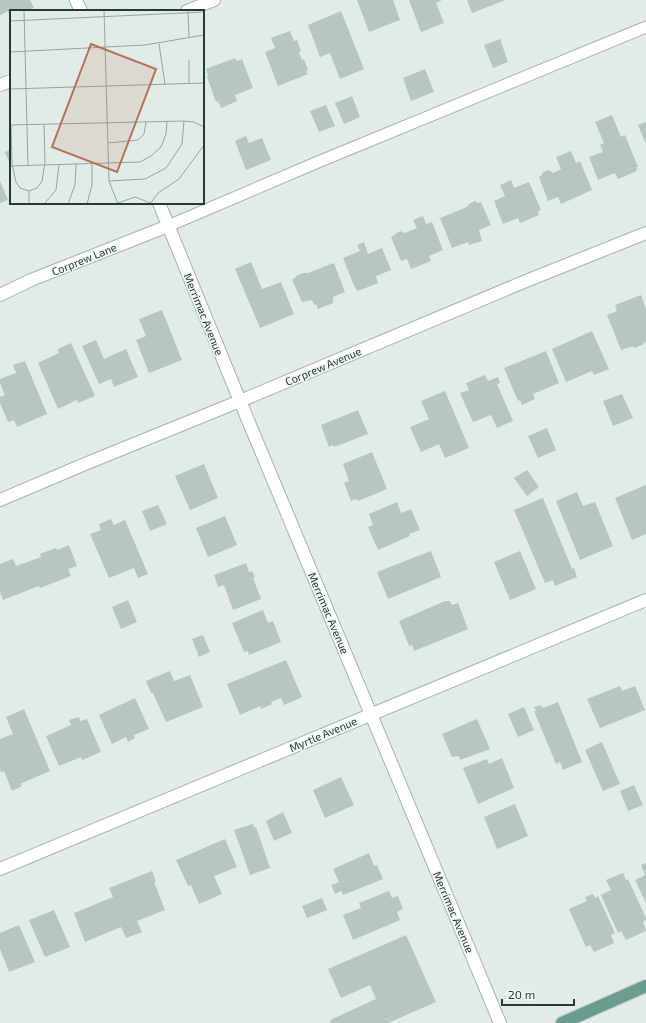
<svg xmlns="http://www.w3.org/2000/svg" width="646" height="1023" font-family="'Exo 2',sans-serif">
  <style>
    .building { fill: #b8c6c0 }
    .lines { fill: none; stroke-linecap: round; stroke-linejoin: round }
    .lane-casing { stroke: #a5b3ae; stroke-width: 13 }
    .street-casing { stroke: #a5b3ae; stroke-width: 14 }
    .primary-casing { stroke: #c2c8c6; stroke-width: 14 }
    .lane { stroke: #fff; stroke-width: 11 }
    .street { stroke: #fff; stroke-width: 12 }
    .primary { stroke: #6a9d91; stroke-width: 12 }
    .labels { text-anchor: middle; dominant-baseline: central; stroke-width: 3; stroke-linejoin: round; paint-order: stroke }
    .street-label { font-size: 11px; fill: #243b35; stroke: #f2f8f5 }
    .inset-road { fill: none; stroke: #96a5a0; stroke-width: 1 }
    .view { fill: #b67258; fill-opacity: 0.15; stroke: #b67258; stroke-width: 2 }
    .inset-edge { fill: none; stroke: #243b35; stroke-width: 2 }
  </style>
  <rect width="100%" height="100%" fill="#e2ebe7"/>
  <path class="building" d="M0,0H30L34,8L26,11H11V19L8,11L0,15Z
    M357,0H393L400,20L369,32Z
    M409,0H442L436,3L444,23L421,32Z
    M467,0H505L472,13Z
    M341,11L364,69L340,79L330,53L320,57L308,25Z
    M290,31L294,41L297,40L301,51L299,52L302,60L304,59L308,70L306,71L308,74L278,86L265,52L275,48L271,38Z
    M500,39L508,62L493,68L484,45Z
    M235,58L237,61L242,59L253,88L235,95L237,101L221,108L218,101L216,102L207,77L208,76L206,69Z
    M425,69L434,92L411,101L403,78Z
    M352,96L360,117L344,124L335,103Z
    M326,105L335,126L319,132L310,111Z
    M612,115L621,137L625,135L638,167H636L637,171L618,179L615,173L598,180L589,157L603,152L600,145L604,143L595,122Z
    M646,122V144L638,125Z
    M246,136L249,143L262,138L271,160L246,170L235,141Z
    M11,150V167L5,152Z
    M571,151L576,163L580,161L592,190L561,204L558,197L548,201L539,177L541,176L543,172L549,170L553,173L561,169L556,157Z
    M511,180L514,188L529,182L541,210L538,211L539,215L520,223L518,218L503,224L494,201L505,196L500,185Z
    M0,181L8,200L0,203Z
    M475,201L478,203L481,202L491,225L479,230L482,241L469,245L468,242L452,248L440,218L467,207L469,204Z
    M423,216L426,224L432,222L443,250L429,256L431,261L411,269L407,259L401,261L391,237L400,231L405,233L417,228L413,220Z
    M364,242L368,254L382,248L391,270L376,276L378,283L358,291L355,288L343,258L360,251L357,245Z
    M251,262L262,289L281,282L294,314L260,328L235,269Z
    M334,263L345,292L333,297V303L318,309L316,304L314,305L312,300L302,302L292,280L298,275L304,273H308Z
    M641,295L646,309V342L643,343L644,344L634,348L633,346L621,350L607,315L617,311L615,305Z
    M162,310L182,360L149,373L136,340L146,336L139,319Z
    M592,331L609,369L594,375L592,371L566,382L552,349Z
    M96,340L104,359L126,349L138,377L114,387L111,379L99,384L82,346Z
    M71,343L95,396L78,403L77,400L58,409L38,363L59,353L58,349Z
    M546,351L559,383L533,394L535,399L522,405L520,400L518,401L504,368Z
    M25,361L47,414L17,427L14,420L8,422L0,403V397L5,395L0,383V379L16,373L13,365Z
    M485,375L488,381L498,377L500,383L497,384L513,421L497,428L491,415L473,422L460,393L469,390L466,383Z
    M445,391L469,448L445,458L439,444L421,452L410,427L429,419L421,401Z
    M622,394L633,418L613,426L603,401Z
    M358,410L368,434L334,447L333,445L329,447L321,425Z
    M547,428L556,450L538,458L528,436Z
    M372,452L387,489L358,501L356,499L351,501L344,483L349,481L343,464Z
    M204,464L218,498L190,510L175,476Z
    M527,470L539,487L527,496L514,478Z
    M646,485V534L632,540L615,498Z
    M577,492L583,506L595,502L613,546L580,560L556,501Z
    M543,498L572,569L574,568L577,577L555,586L553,580L545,583L514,510Z
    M397,502L401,513L411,509L420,530L409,534L410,536L378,550L368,527L373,525L369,514Z
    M158,505L167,524L150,531L142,511Z
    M225,516L237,545L208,557L196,528Z
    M111,519L114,525L125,520L148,574L138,578L134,568L109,578L90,534L101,530L99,524Z
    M69,545L77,566L68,569L71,576L40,588L39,586L3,600L0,592V564L13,559L16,566L41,557L40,554L56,548L57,550Z
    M431,551L441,577L388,599L377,572Z
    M520,551L536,589L510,600L494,562Z
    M246,563L249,572L252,571L255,577L253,578L261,599L233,610L224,585L218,587L214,575Z
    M128,600L137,622L121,629L112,607Z
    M445,601H450L452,605L458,603L468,629L414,651L412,645L409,646L399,621Z
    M263,610L268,623L273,621L281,642L249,655L248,651L244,652L232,623Z
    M203,635L210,652L199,657L192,639Z
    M286,660L302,697L284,705L281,698L271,702L272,704L261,709L260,706L240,715L227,684Z
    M170,671L174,681L190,675L203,707L166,722L153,693H151L146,681Z
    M620,686L622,691L635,686L645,710L600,728L587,699Z
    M135,698L149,729L134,735L135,738L128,742L126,737L112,744L99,715Z
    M558,702L582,762L563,770L560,762L556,764L534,711H536L534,707L541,705L543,708Z
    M524,707L534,730L518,737L508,714Z
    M24,709L50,771L20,784L22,786L12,791L4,771L1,772L0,769V739L13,734L6,717Z
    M79,717L80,721L87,719L101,752L82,760L81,757L59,766L46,736L71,725L69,720Z
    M477,719L490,749L460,760L459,756L452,757L442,734Z
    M602,742L620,784L603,791L585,750Z
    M502,758L514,788L478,804L463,768L487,759L489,764Z
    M341,777L354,805L325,818L313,790Z
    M634,785L643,805L628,811L620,791Z
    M515,804L528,836L497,849L484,817Z
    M283,812L292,833L274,841L266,821Z
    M253,824L254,828L256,827L270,868L250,875L234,830Z
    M225,839L237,867L214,876L222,894L199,904L191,885L188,886L176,860Z
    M369,853L374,866L377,865L383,879L343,895L341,891L335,894L331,885L339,882L333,869Z
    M646,863V903L635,880L645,875L641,865Z
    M152,871L156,882H154L165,910L137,921L142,932L126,938L121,927L85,942L74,913L113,897L109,888Z
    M623,873L626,880L628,879L646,918V920L643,921L646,931L626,940L621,931L618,933L601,895L611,890L606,880Z
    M389,891L392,898L398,896L403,909L397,912L400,920L353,940L343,915L361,908L359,903Z
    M593,894L595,898L598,896L615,933L611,935L614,943L594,952L590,945L586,947L569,909L587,901L585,897Z
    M322,898L327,910L307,918L302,906Z
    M54,910L70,947L45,957L29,920Z
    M19,925L35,962L9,972L0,949V933Z
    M406,935L436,1002L388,1023H331L330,1020L376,999L370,985L341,998L328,969Z"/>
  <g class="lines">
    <g class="lane-casing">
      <path id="lane" d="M168,226L318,162L646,27"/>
    </g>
    <g class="street-casing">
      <path id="street" d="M76,0L81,11
        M187,11L214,0
        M0,85L11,81
        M159,203L240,401L500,1023
        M0,295L31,280L168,226
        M0,500L85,464L240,401L526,281L646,233
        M0,869L646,600"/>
    </g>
    <g class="primary-casing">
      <path id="primary" d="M562,1023L646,986"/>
    </g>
    <use href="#lane" class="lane"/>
    <use href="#street" class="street"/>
    <use href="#primary" class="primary"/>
  </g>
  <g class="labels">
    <g class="street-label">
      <text transform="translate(84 259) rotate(-22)">Corprew Lane</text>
      <text transform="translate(204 314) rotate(68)">Merrimac Avenue</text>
      <text transform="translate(323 366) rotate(-23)">Corprew Avenue</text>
      <text transform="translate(329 613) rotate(67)">Merrimac Avenue</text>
      <text transform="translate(323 734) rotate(-23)">Myrtle Avenue</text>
      <text transform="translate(454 912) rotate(67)">Merrimac Avenue</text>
    </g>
  </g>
  <g transform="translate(10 10)">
    <rect width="194" height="194" fill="#e2ebe7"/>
    <path class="inset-road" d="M14,0L18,156M94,0L99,171L108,194M178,0L179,28M0,11L194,2M149,34L155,74M0,42L135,35L194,25M179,50V74M0,79L194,73M0,115L174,111L184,112L194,117M1,115L2,154L6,172L10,178L19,181L27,178L32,171L35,153L34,114M98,133L128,130L134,124L136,112M0,156L130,152L141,146L151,137L156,124L157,111M99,171L135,169L156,158L172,134L174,111M19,181V194M34,194L46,180L49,155M58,194L65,175L66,154M77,194L82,175V154M105,194L125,187L143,194M140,194L148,183L169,169L194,135"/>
    <path class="view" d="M81,34L146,59L107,162L42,137Z"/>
    <rect width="194" height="194" class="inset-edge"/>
  </g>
  <path d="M502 999v6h72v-6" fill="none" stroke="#243b35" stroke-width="2"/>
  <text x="508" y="999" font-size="12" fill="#243b35" stroke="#f2f8f5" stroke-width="3" paint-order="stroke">20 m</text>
</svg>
